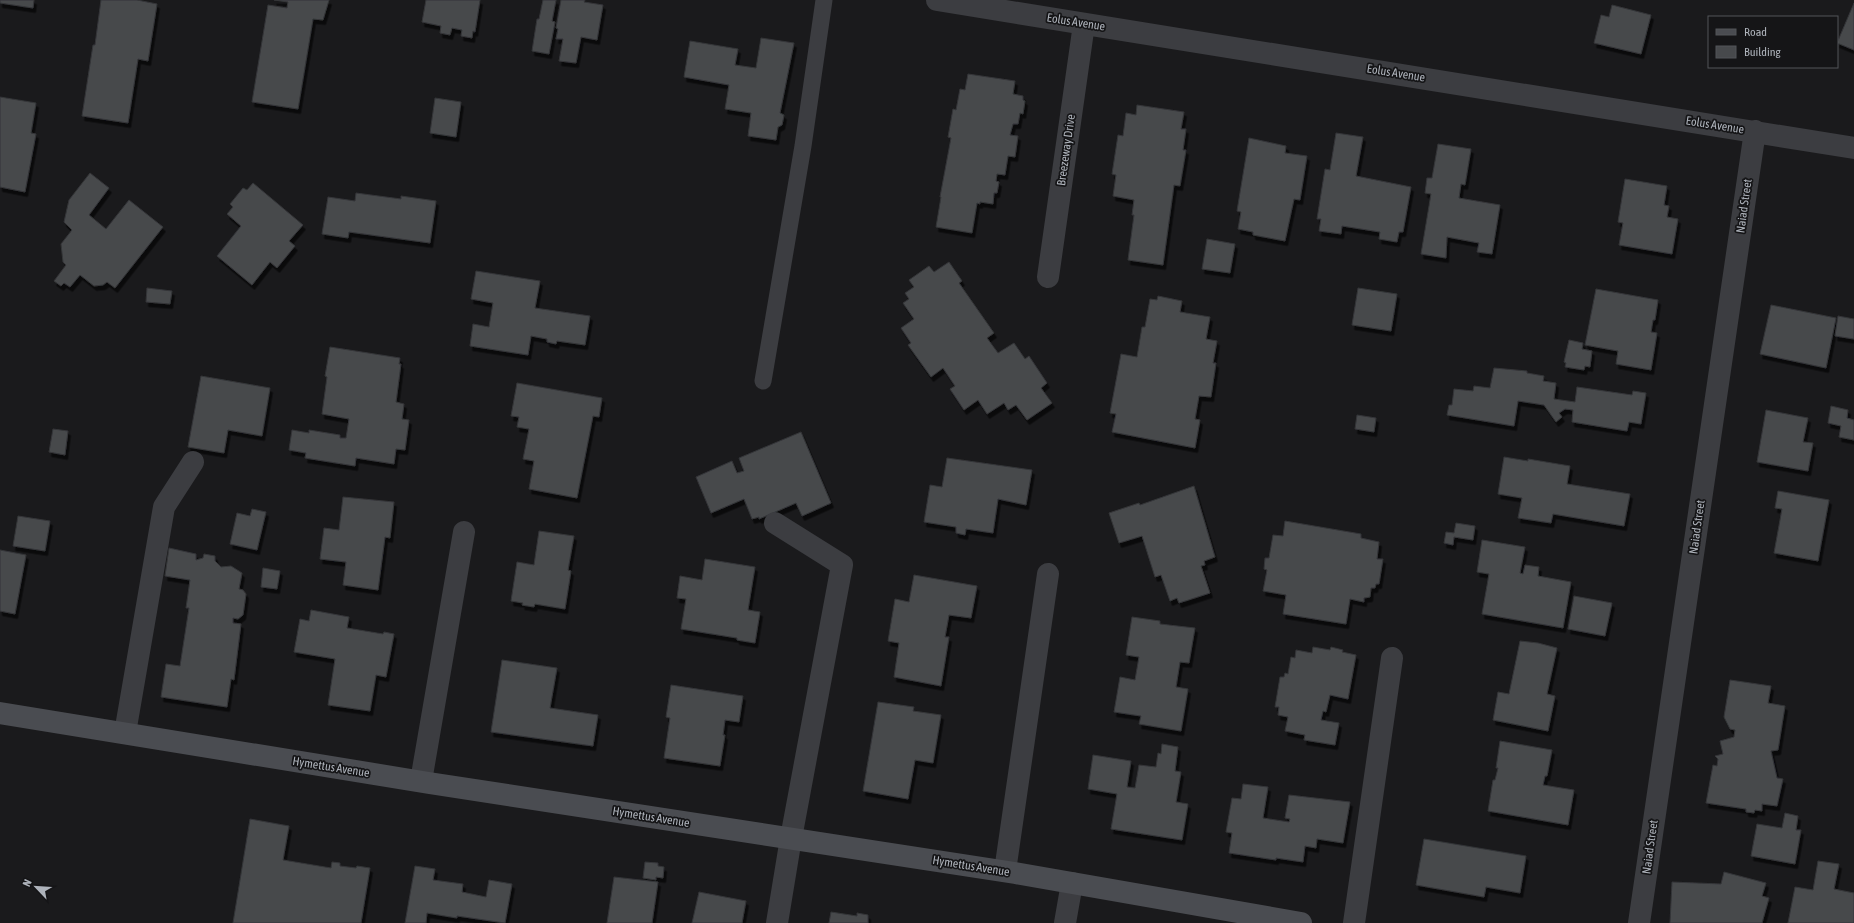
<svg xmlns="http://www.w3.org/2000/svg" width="1854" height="923" font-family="'Asap Condensed',sans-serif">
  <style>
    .building { fill: #47494c; stroke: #343538; filter: url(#shadow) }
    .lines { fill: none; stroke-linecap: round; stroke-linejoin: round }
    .lane { stroke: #3c3d41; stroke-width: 17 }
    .street { stroke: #3c3d41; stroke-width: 22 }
    .secondary { stroke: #4a4c51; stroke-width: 22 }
    .labels { text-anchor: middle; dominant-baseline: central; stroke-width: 3.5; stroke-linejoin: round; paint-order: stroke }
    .street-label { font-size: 12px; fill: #aeb3bb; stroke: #151517 }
  </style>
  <defs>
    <filter id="shadow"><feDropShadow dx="2.5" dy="4.5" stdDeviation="0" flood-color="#0009"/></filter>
  </defs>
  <rect width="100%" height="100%" fill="#1a1a1c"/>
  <path class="building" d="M0,0H34L33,8L0,3Z
    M101,0H137L157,4L148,61L138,59L128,123L82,116L93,45H95Z
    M274,0H329L323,20L313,19L298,109L252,102L268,5L287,8L288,2Z
    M426,0H480L475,32L473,31L472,38L461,36L462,30L452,28L450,35L440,33L441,26L422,22Z
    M543,0H556L552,21L555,22L549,54L532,51L537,19H539Z
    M561,0H585L584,2L603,5L597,40L581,37L576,63L559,61L563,39H556L558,29L556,28Z
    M1854,3V50L1837,43Z
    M1612,5L1651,15L1641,54L1594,43L1601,15L1609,17Z
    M761,38L794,43L780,113L784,115L782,125L778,127L776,140L748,136L751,113L725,109L729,85L684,77L690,41L738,49L735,65L756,68Z
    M968,74L1015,81L1013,94L1023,96V100L1025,101L1023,114L1020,113L1018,124H1013L1010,135L1018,136L1015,157L1008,156L1005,175L997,174L996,181L999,182L997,193H994L993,204L980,202V204L977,203L972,233L936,227L941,197H940L951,138L948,137L953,109L956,110L960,89L965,90Z
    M0,97L36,103L31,133L36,134L25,192L0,187Z
    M435,98L461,102L456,137L430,133Z
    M1137,105L1184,112L1181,129H1186L1183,150H1186L1180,186L1174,185L1163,265L1128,260L1134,215H1132L1134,200L1113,196L1116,175L1112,174L1118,135L1123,136L1126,113L1136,115Z
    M1336,133L1363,137L1356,176L1411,187L1403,232H1399L1397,242L1379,239L1380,232L1342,226L1341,234L1319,231L1321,219H1317L1325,169L1330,170Z
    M1249,138L1286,146L1285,153L1307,156L1300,200L1294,199L1285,241L1253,235V232L1238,229L1241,212L1237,211Z
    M1438,144L1471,149L1465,185L1461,184L1459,198L1500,205L1492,254L1477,252L1479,243L1447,237L1446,258L1421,254L1431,194L1425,193L1427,178H1432Z
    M90,173L109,188L89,215L106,229L129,200L163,227L115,288L107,282L103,285L94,286L80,275L70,287L64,283L61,286L54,281L66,265L63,262L61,244L72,230L64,222L69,200Z
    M1625,179L1667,186L1664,205L1669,206L1667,217L1678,219L1672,254L1619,245L1623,223L1618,222Z
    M253,183L303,225L289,241L295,246L277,268L270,262L252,285L217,256L241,226L227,214L233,207L230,204L243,188L247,190Z
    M356,193L401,199V196L436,201L430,243L349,232L348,238L322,234L328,197L355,201Z
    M1207,239L1235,244L1230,273L1202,269Z
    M949,262L962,281L959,283L994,333L987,338L998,353L1014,343L1025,359L1029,356L1047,383L1041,388L1052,403L1027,420L1016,405L1008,410L1004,403L987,414L978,400L964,410L950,389L955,386L943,368L931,377L908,345L911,343L901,328L914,319L903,303L909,299L905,293L914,287L909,280L929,266L934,272Z
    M476,271L540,281L535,308L590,316L585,345L557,341L556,344L547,342V339L531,336L528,355L470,346L473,324L489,327L493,303L471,299Z
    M147,288L172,291L170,304L146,302Z
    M1358,288L1397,294L1391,331L1352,325Z
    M1596,289L1658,300L1655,320H1653L1651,332L1657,333L1651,370L1616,364L1618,351L1585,345Z
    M1158,296L1182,301L1180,312L1210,317L1206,339L1217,341L1213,363H1216L1211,397L1199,396L1195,419L1200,420L1195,448L1112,432L1116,414L1110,413L1121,354L1137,357L1142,327H1145L1150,299L1157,300Z
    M1771,305L1836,318L1826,368L1760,354Z
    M1838,316L1854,319V339L1835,336Z
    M1569,340L1583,343L1582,349L1592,351L1590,367L1585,366L1584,370L1565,367L1566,363L1564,362Z
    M330,347L400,358L399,364H401L396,402L404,404L402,419L409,420L405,450L396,449L394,464L356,458L355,466L305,458L306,453L289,450L292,430L309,433V430L340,435V438H346L349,419L322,414L327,377L325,376Z
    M1494,368L1527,371V373L1544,376L1543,381L1556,383L1554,399L1575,402L1577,387L1632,395L1633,391L1646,393L1641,424L1629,422L1627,431L1572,422L1573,410L1565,409L1559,413L1562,417L1556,422L1544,405L1518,401L1514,426L1447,415L1449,405H1452L1454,389L1473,391L1474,386L1490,388Z
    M201,376L270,388L262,436L228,430L224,453L188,447Z
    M517,383L602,398L599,417L593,416L577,498L529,489L534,461L523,459L529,429L517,427L519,417L511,416Z
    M1831,406L1848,410L1847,418L1854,420V440L1839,437L1841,426L1828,423Z
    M1766,410L1808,418L1803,442L1813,443L1808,471L1757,462Z
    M1357,415L1376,418L1374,432L1355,429Z
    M53,429L68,431L65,455L49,452Z
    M801,432L831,503L802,516L796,503L759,519V517L752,519L744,499L711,513L696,477L732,461L737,473L744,471L739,458Z
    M1504,457L1528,461V459L1570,466L1567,484L1630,494L1624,526L1553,514L1551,523L1518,518L1522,498L1498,494Z
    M947,458L1032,470L1026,505L998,499L993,533L966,529L965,535L956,533V527L924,522L930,485L942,487Z
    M1194,486L1215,557L1204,561L1205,565L1201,566L1210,593L1179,603L1177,598L1170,601L1161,575L1155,577L1142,536L1119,543L1109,513L1139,503L1140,505Z
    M1778,491L1829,500L1818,561L1774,553L1782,509L1775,508Z
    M343,497L394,502L390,538L385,537L378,590L343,585L346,562L320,559L324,528L339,530Z
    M252,509L266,512L257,550L230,544L237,513L250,516Z
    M18,516L50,521L45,551L13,546Z
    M1285,521L1361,534V538L1379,542L1377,559H1383L1379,584H1376L1375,588H1371L1370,597L1364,598V602L1350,599L1346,624L1283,614L1286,595L1263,591L1267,570L1264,569L1265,558H1269L1273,535L1283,536Z
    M1456,523L1475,526L1473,540L1454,537L1453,545L1444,543L1446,532L1454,533Z
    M539,531L574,536L568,570L571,571L565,609L535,604L534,607L522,605L523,603L511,601L517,562L534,565Z
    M1482,540L1525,547L1520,573L1523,574L1525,565L1539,567L1538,576L1571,582L1563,628L1482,614L1489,574L1477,572Z
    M169,548L196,554V560L203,558L204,554L215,556V561L221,567L231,566L242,573L239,589L243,590L246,594L243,615L238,619L233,618V623L241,624L234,680L231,679L227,707L161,697L166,664L180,666L189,608H186L190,580L165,576Z
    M0,550L26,555L15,614L0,611Z
    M705,559L755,567L748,610L760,612L755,643L737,640V638L681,629L686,599L677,598L680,576L702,580Z
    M263,568L280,571L277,589L261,587Z
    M914,575L977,586L971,618L949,615L945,637H949L941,686L894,677L899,643L888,641L895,599L909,602Z
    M1574,596L1612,603L1605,636L1568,629Z
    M311,610L349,617L347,628L383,634L384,632L394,634L386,677L376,675L370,711L328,705L335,659L294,652L300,619L309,621Z
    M1132,617L1160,621V624L1195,628L1189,663L1180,662L1176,687L1188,689L1181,731L1139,724L1141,716L1114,712L1120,677L1135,680L1139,657L1126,655Z
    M1520,641L1538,643L1557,648L1547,694L1555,696L1548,731L1493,720L1498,692L1509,694Z
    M1313,647L1330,650L1331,647L1343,650L1342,652L1356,655L1348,699L1330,695L1326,712L1323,711L1321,720L1339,723L1335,745L1304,740L1305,735L1285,731L1288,717L1278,715L1279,707H1275L1280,677H1284L1285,673L1288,674L1291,657L1295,658L1296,650L1312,653Z
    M502,660L557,668L550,708L598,715L593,746L491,732Z
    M1730,680L1771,686L1768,703L1785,706L1778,750L1771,751L1777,778L1783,779L1777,806L1762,804V811L1755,810L1754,813L1746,812V809L1706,803L1713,765L1717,766L1718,759L1715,756L1723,754L1720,741L1734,737L1735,730L1730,729L1724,717Z
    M671,685L743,696L739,722L725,720L723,735H725L720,766L664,758L670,718L666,717Z
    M878,702L914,707L913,711L941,715L933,763L915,760L908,799L863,791Z
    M1500,741L1552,750L1547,776H1545L1543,785L1574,790L1568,825L1488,811L1493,780H1495L1498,768H1496Z
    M1162,744L1178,747L1175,771L1181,772L1176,802L1188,804L1182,840L1111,829L1117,794L1088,789L1093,755L1131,761L1127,787L1135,788L1139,765L1156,767L1158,753L1161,754Z
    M1243,784L1268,787L1263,818L1289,822L1290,819L1285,818L1289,795L1350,802L1343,843L1317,839L1316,848L1305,846L1303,862L1276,858V860L1229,853L1232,833L1226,832L1232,798L1241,799Z
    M1785,813L1798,816L1796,830H1801L1795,864L1751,856L1757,824L1782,828Z
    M250,819L289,826L283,860L331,868L332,862L340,863V866L356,868L357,866L370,868L361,923H233Z
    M1424,839L1526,856L1520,893L1486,887L1484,897L1416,885Z
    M1818,861L1839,864L1834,889L1854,893V923H1788L1795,887L1813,890Z
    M645,862L658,863V866L664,867L663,878L656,877V880L643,878Z
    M415,866L435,869L433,880L463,884L462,892L486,897L489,880L512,884L505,923L457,916V918L427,913L426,923H405Z
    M1724,872L1766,883L1762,896L1769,898L1762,923H1670L1672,882L1721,884Z
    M614,877L658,882L652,923H607Z
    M699,892L746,901L742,923H692Z
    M831,912L857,916V913L868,915V923H829Z"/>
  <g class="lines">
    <path class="lane" d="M763,381L803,146L824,0"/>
    <path class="street" d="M937,0L1854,148
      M1048,277L1084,24
      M775,523L842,565L791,838L777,923
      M125,733L164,507L193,462
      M421,781L464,532
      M1005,871L1048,574
      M1065,923L1072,883
      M1354,923L1392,658
      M1639,923L1755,131"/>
    <path class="secondary" d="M0,713L429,783L1015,873L1301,923"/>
  </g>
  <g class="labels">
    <g class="street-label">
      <text transform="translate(1076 22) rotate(9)">Eolus Avenue</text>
      <text transform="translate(1396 73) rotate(9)">Eolus Avenue</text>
      <text transform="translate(1715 125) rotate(9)">Eolus Avenue</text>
      <text transform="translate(1066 150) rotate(-82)">Breezeway Drive</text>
      <text transform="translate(1744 206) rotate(-82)">Naiad Street</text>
      <text transform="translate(1697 527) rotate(-82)">Naiad Street</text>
      <text transform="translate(331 767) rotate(9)">Hymettus Avenue</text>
      <text transform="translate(651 817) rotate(9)">Hymettus Avenue</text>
      <text transform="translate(1650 847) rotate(-82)">Naiad Street</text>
      <text transform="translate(971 866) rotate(9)">Hymettus Avenue</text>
    </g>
  </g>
  <rect x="1708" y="16" width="130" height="52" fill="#151517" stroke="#525459"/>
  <rect x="1716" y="29" width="20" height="6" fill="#4a4c51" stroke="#525459"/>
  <text x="1744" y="36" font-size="12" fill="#aeb3bb">Road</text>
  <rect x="1716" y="46" width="20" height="12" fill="#47494c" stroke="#525459"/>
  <text x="1744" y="56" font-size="12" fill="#aeb3bb">Building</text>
  <g transform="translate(36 887) rotate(295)" stroke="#151517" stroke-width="3" paint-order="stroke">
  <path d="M0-3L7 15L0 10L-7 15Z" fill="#aeb3bb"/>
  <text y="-6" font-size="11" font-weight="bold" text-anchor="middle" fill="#aeb3bb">N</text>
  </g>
</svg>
